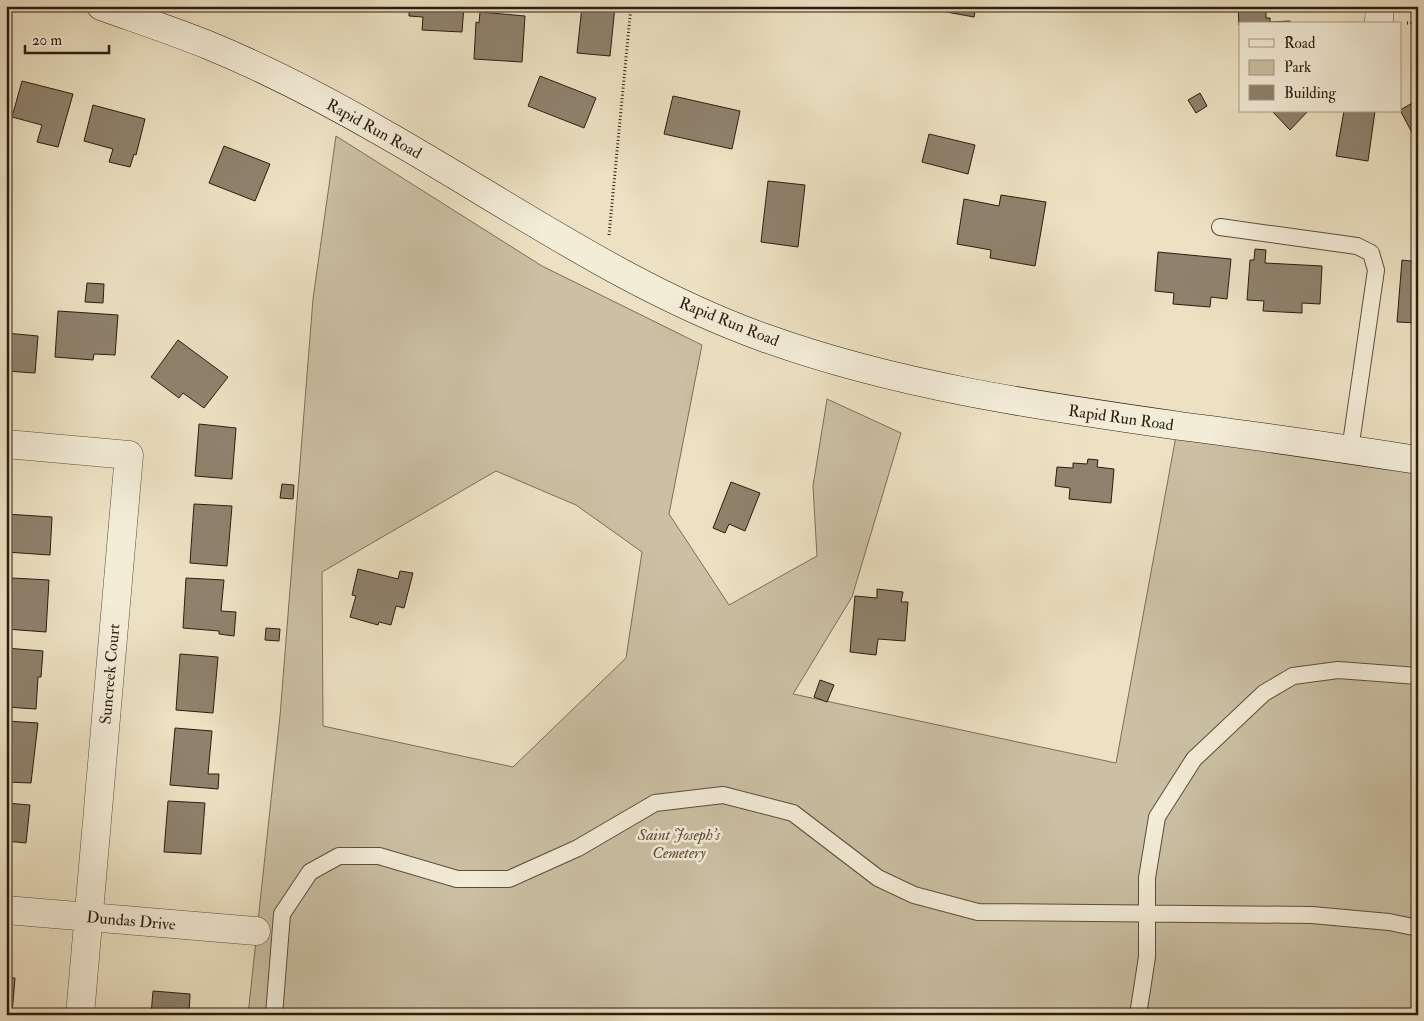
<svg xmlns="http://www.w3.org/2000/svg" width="1424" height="1021" font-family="'IM FELL Double Pica',serif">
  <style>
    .green { fill: #cbc0a4; stroke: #7b6e5a; fill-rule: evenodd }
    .building { fill: #8f826d; stroke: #2b1c11 }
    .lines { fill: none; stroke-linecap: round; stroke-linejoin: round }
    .lane-casing { stroke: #5b4d3d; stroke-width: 18 }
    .street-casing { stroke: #5b4d3d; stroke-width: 29 }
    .secondary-casing { stroke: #2b1c11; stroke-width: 29 }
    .path { stroke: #2b1c11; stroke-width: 3; stroke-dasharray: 1 2.5; stroke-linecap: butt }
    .lane { stroke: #f3ecd7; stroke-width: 16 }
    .street { stroke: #f3ecd7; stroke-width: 28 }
    .secondary { stroke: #f3ecd7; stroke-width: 28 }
    .labels { text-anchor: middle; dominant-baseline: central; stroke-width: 5; stroke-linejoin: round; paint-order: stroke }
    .street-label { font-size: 16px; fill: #2b1c11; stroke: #f3ecd7 }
    .park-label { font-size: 16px; font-style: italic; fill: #5b4d3d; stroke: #f3ecd7 }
  </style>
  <rect width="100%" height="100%" fill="#ece1c2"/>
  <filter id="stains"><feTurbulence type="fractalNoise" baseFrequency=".004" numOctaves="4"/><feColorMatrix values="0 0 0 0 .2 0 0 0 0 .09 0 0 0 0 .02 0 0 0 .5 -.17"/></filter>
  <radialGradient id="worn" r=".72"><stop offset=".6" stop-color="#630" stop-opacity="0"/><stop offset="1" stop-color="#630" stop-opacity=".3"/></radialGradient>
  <path class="green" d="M336,136L542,266L702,345L669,514L729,605L817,556L813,486L827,399L901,433L852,597L793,694L1116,763L1178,425L1418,460V1015H248L280,716L313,299ZM496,471L576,505L642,552L626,658L513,767L323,726L322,572Z"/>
  <path class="building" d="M409,6H464L462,32L422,30L423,17L409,16Z
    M582,6H615L610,56L577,53Z
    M942,6H976L974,17L941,11Z
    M1238,7L1266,9V18H1270V22L1290,21L1291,24L1239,25Z
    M480,12L525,16L522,62L474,59L476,22L479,23Z
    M540,76L596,98L584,128L528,106Z
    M22,81L73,94L58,147L37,142L42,125L12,117Z
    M1200,93L1207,106L1196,113L1188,100Z
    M673,96L740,111L732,149L664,134Z
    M1418,100V144L1400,110Z
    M93,105L145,119L136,155L134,154L130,167L109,162L113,149L84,141Z
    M1272,111H1308L1290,130Z
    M1344,111H1375L1368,161L1336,156Z
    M929,134L975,145L968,174L922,162Z
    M224,146L270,164L255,201L209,183Z
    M768,181L805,185L798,247L761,242Z
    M1001,195L1046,202L1035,266L990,258L991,250L957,244L964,199L999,206Z
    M1255,249L1266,250L1265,263L1322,266L1320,304L1302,303V313L1263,311L1264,301L1247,300L1250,260H1254Z
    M1158,252L1231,259L1227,299L1211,297L1210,307L1173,304L1174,293L1155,291Z
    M1402,260L1418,262V323L1397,322Z
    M87,283L104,284L103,303L85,302Z
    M58,311L118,315L115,355L94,354L93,360L55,357Z
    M6,333L38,336L35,373L6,371Z
    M178,340L228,377L204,408L183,393L179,398L151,377Z
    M199,424L236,428L232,479L195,476Z
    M1088,459L1098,460L1097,467L1114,469L1111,503L1069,499L1070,488L1055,486L1057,467L1073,468V463L1087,464Z
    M731,482L760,493L745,531L729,524L725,533L713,528Z
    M282,484L294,485L293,499L280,498Z
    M194,504L232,506L227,566L190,563Z
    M6,514L52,517L50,555L6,552Z
    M358,569L398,579L400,571L413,573L404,608L396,606L391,625L379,622L378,625L350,617L356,596L352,595Z
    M12,578L49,580L46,632L6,629V606H10Z
    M186,578L224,580L221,611L236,612L234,636L219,634V631L183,628Z
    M877,589L903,592L901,602H908L905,641L878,639L876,655L850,652L855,596L877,598Z
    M266,628L280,629L279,641L265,640Z
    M6,648L43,651L41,677H38L36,709L6,707Z
    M180,654L218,657L213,713L176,710Z
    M820,680L834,685L827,702L814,697Z
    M6,721L38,723L31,783L6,782Z
    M175,728L212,731L208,774H219L218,789L170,785Z
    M168,801L205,803L201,854L164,852Z
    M6,803L30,805L26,843L6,841Z
    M6,977L15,978L12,1015H6Z
    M153,991L190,994L189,1015H151Z"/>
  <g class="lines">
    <g class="lane-casing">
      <path id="lane" d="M1220,227L1357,246L1371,253L1376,270L1350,450
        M274,1015L282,914L310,872L339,856H379L457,879H509L578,848L655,803L723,795L793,813L878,878L914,895L978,912L1312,915L1389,922L1418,928
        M1138,1015L1147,957V878L1157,817L1194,759L1264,693L1293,676L1338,670L1418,676"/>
    </g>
    <g class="street-casing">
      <path id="street" d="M1379,21L1380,6
        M6,444L129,455L80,1015
        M6,910L256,931"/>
    </g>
    <g class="secondary-casing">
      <path id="secondary" d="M101,6C137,19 173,31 208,45C269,70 328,101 385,134C510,205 628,289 765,338C898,386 1040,406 1180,426C1259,436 1338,448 1418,460"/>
    </g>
    <path class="path" d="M1407,23H1418
      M609,235L631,6"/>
    <use href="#lane" class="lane"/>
    <use href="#street" class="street"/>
    <use href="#secondary" class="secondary"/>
  </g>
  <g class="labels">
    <g class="street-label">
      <text transform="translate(374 129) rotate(29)">Rapid Run Road</text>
      <text transform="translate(729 322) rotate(22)">Rapid Run Road</text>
      <text transform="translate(1121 418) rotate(8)">Rapid Run Road</text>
      <text transform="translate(110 674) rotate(-85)">Suncreek Court</text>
      <text transform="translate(131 921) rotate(5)">Dundas Drive</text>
    </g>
    <g class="park-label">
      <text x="679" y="835">Saint Joseph’s<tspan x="679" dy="18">Cemetery</tspan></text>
    </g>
  </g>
  <rect width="1424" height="1021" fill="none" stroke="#ece1c2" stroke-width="25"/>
  <rect x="8" y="8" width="1409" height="1006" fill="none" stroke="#2b1c11" stroke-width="2.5"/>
  <rect x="12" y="12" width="1399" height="996" fill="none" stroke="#2b1c11"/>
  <rect x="1239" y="22" width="162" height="90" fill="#f3ecd7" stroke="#a39988"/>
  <rect x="1249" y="39" width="25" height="8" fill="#f3ecd7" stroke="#a39988"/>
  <text x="1284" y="48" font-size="15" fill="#2b1c11">Road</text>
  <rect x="1249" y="60" width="25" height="15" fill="#cbc0a4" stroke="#a39988"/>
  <text x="1284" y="72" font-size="15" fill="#2b1c11">Park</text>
  <rect x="1249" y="85" width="25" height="15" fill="#8f826d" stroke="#a39988"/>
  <text x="1284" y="98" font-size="15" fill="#2b1c11">Building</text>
  <path d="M25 45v8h84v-8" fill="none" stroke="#2b1c11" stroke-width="2.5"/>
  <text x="32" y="45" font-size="15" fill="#2b1c11" stroke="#f3ecd7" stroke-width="4" paint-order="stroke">20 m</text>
  <rect width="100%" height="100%" filter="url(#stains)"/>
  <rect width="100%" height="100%" fill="url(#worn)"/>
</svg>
